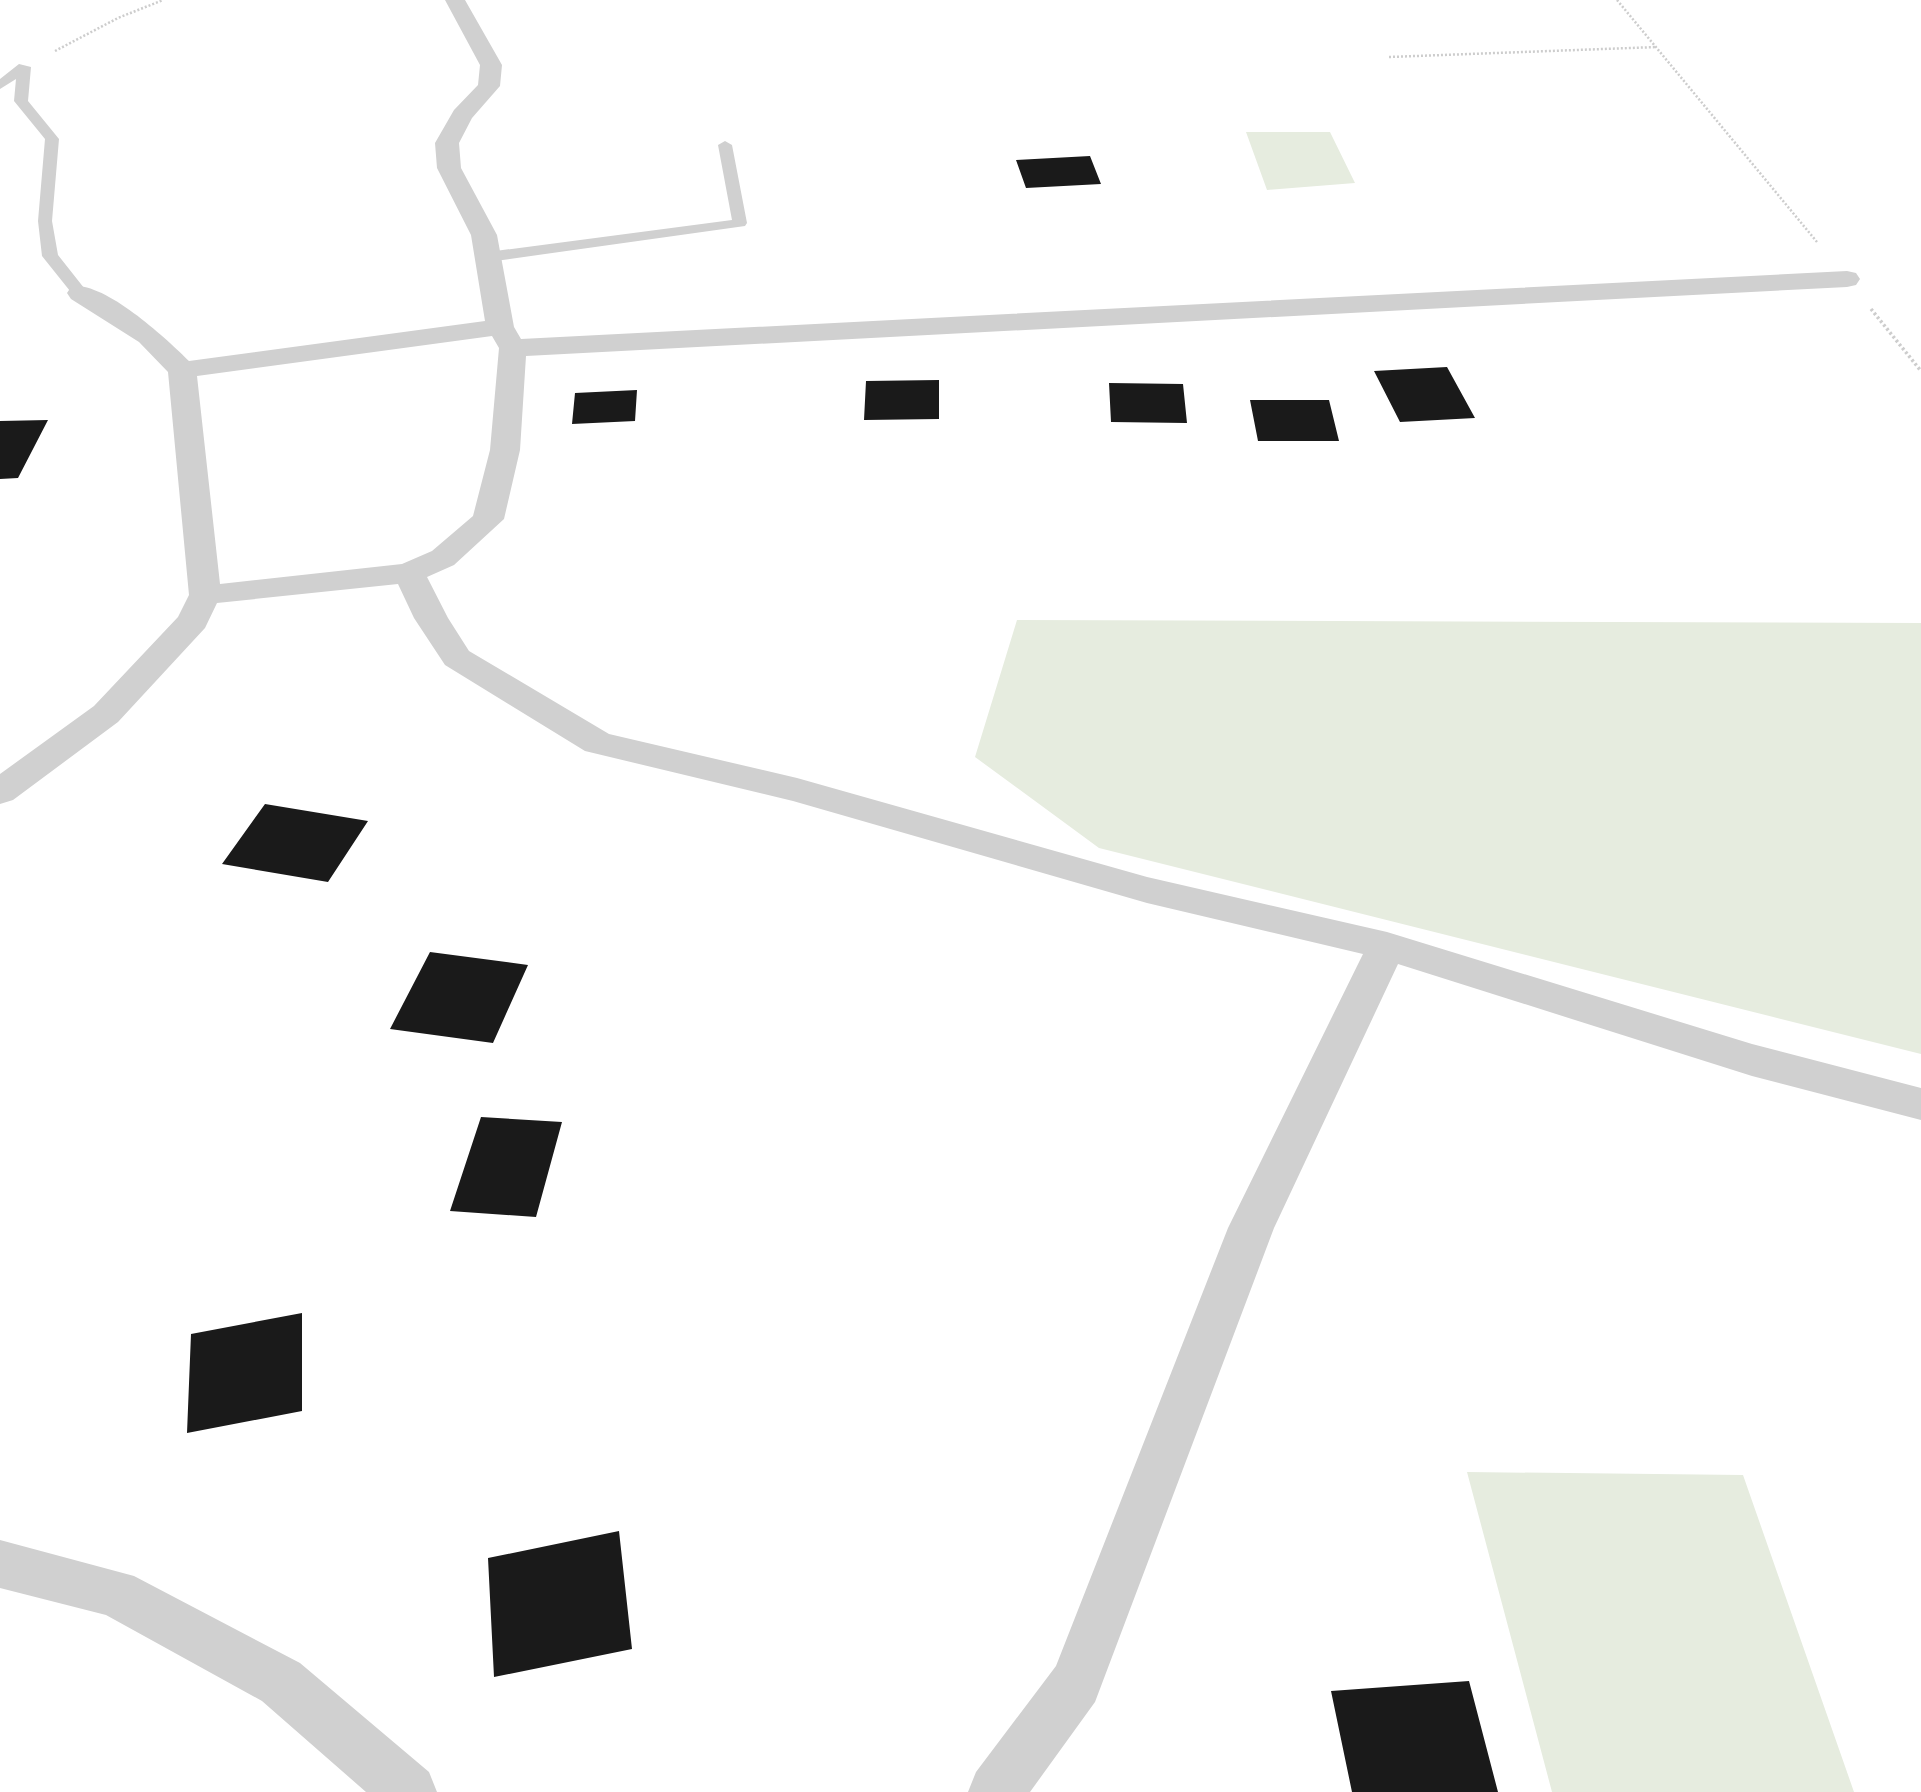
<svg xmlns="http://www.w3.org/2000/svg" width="1921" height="1792" font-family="Inter,sans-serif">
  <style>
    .green { fill: #e6ecdf }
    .building { fill: #1a1a1a }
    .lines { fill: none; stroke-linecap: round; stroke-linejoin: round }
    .path-far1 { stroke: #cdcdcd; stroke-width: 2.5; stroke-dasharray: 2 2; stroke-linecap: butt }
    .path { stroke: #cdcdcd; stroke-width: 3.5; stroke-dasharray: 2.5 2.5; stroke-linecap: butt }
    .lane { fill: #d0d0d0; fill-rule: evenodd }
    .street { fill: #d0d0d0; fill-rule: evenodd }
  </style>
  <rect width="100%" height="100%" fill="#fff"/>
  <path class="green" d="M1246,132H1330L1355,183L1267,190Z
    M1017,620L1921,623V1054L1099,848L975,757Z
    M1467,1472L1743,1475L1854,1792H1552Z"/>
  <path class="building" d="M1090,156L1101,184L1026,188L1016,160Z
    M1447,367L1475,418L1400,422L1374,371Z
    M939,380V419L864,420L866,381Z
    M1109,383L1183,384L1187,423L1111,422Z
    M637,390L635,421L572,424L575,393Z
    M1250,400H1329L1339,441H1258Z
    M48,420L18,478L0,479V421Z
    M265,804L368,821L328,882L222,864Z
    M430,952L528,965L493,1043L390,1029Z
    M481,1117L562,1122L536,1217L450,1211Z
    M302,1313V1411L187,1433L191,1334Z
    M619,1531L632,1649L494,1677L488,1558Z
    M1469,1681L1498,1792H1352L1331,1691Z"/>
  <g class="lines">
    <path class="path-far1" d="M1617,0L1817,242
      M55,51L118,18L163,0
      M1389,57L1657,47"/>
    <path class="path" d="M1871,309L1921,371"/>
    <path class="lane" d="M19,64L31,67L28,101L59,139L52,221L58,255L88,293L86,296H74L42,256L38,221L45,139L14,101L16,79L0,89V79Z
      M725,141L732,145L747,223L745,226L488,262L480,257L488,252L732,220L718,145Z"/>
    <path class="street" d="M445,0H465L502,65L500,86L472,118L459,143L461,168L497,235L514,327L521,339L1847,271L1856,273L1860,279L1856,285L1847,287L526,356L520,450L504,519L454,565L427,577L448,618L469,651L609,734L797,778L1147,877L1387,932L1752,1044L1921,1088V1120L1752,1076L1398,964L1274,1228L1095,1702L1030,1792H968L976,1772L1056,1666L1228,1228L1363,954L1147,903L793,801L585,751L445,665L414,618L398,584L217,603L205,628L118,722L13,800L0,804V774L94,706L178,617L189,595L168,372L139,342L71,299L67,293L71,287C102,279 167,339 189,361L485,321L471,235L437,168L435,143L454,110L478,85L480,65ZM492,336L499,348L490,450L473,516L432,551L402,564L220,584L197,376Z
      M0,1540L134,1576L300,1663L429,1772L437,1792H366L262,1701L106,1615L0,1588Z"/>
  </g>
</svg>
